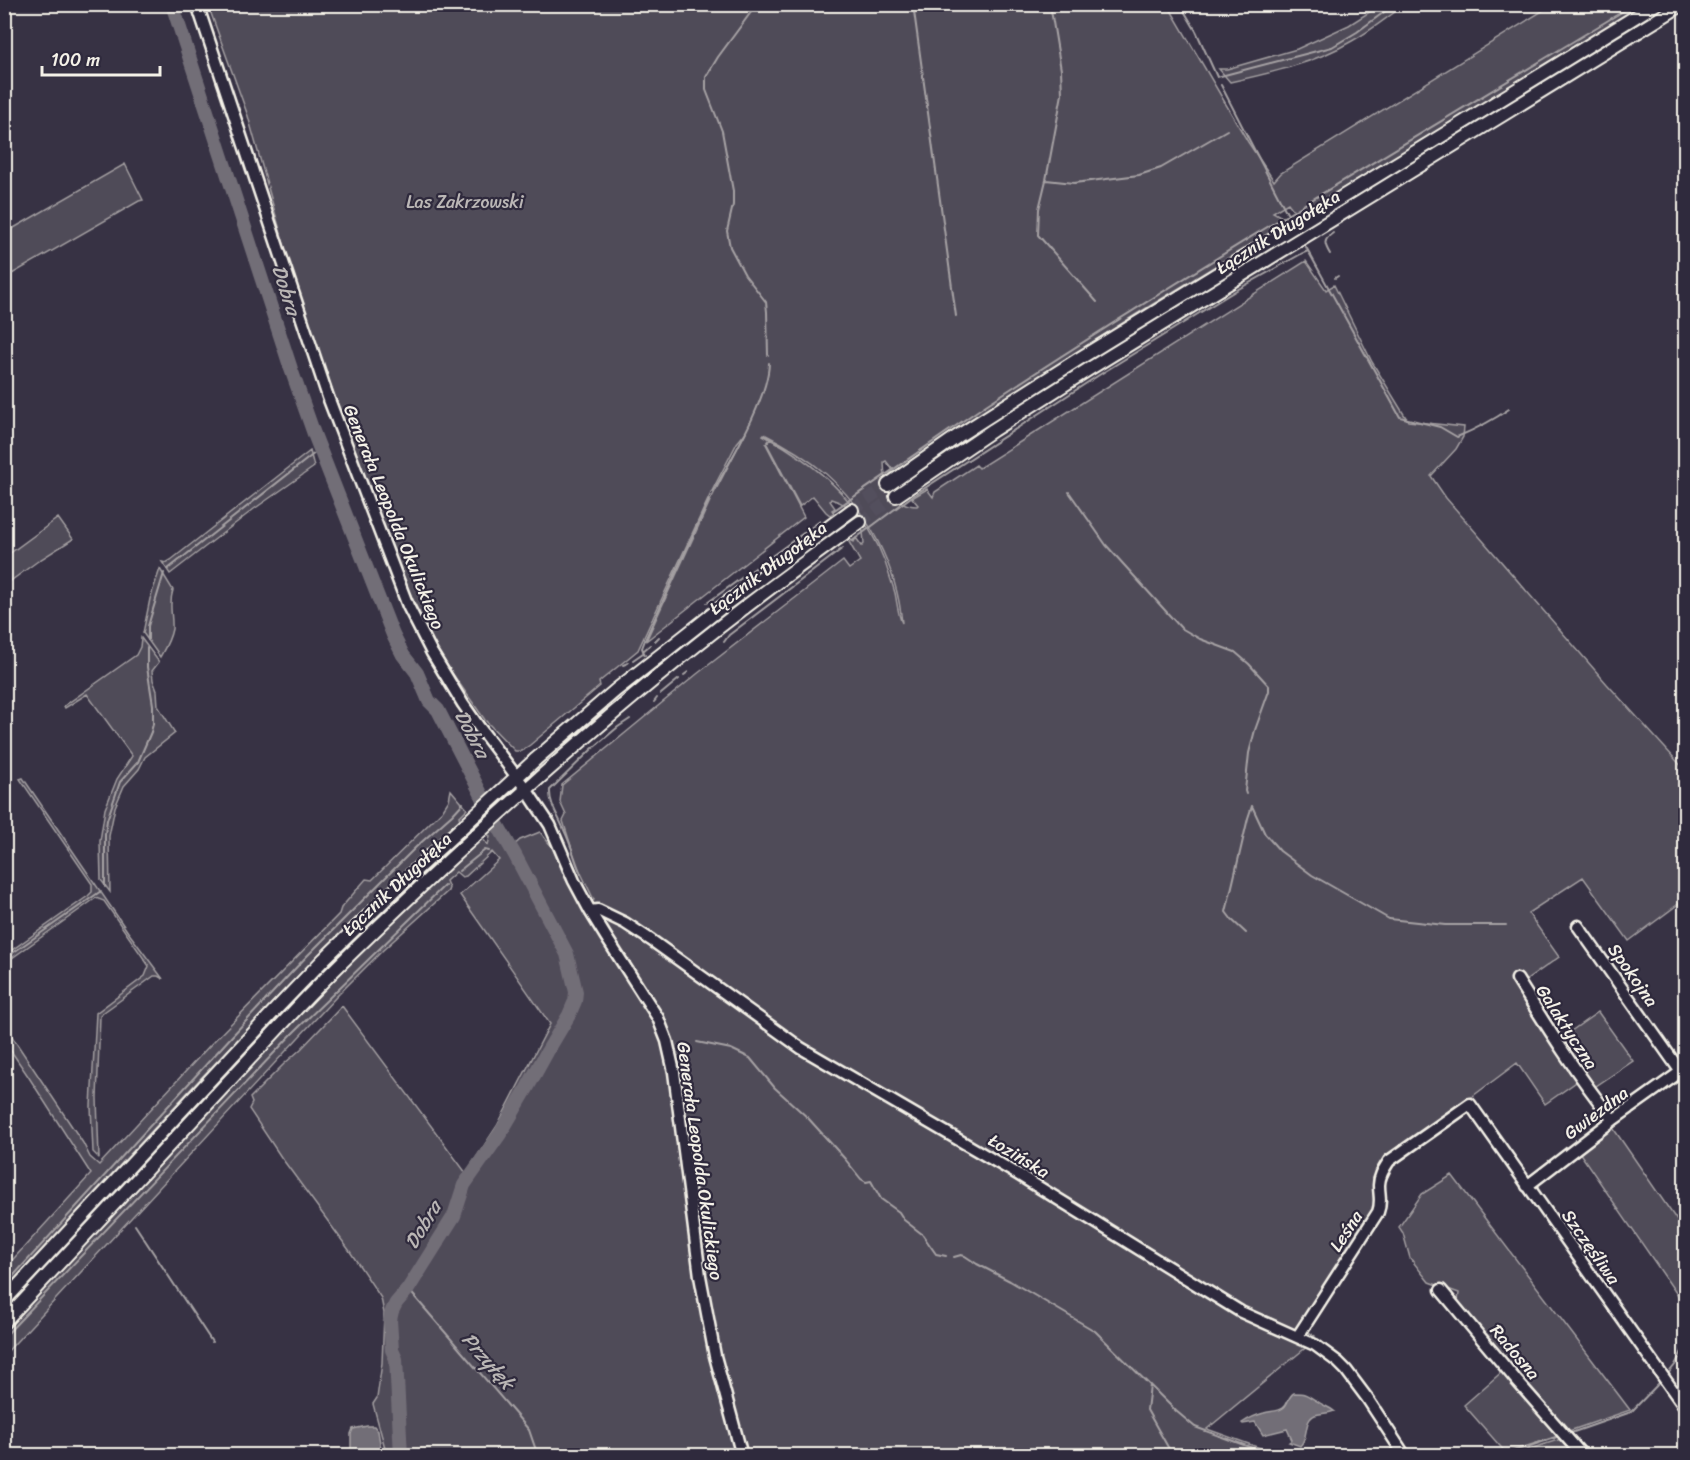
<svg xmlns="http://www.w3.org/2000/svg" width="1690" height="1460" font-family="Sriracha,sans-serif">
  <style>
    .green { fill: #504b59; stroke: #a29ea0; stroke-width: 1.5 }
    .water { fill: #726e77; stroke: #a6a2a4; stroke-width: 1.5 }
    .lines { fill: none; stroke-linecap: round; stroke-linejoin: round }
    .stream { stroke: #a6a2a4; stroke-width: 2 }
    .river { stroke: #726e77; stroke-width: 14 }
    .major-tunnel { stroke: #534f5d; stroke-width: 12; stroke-dasharray: 12 6; stroke-linecap: butt }
    .minor-casing { stroke: #f4f1e8; stroke-width: 15 }
    .major-casing { stroke: #f4f1e8; stroke-width: 16 }
    .minor { stroke: #2f2a3d; stroke-width: 10 }
    .major { stroke: #2f2a3d; stroke-width: 12 }
    .labels { text-anchor: middle; dominant-baseline: central; stroke-width: 4.5; stroke-linejoin: round; paint-order: stroke }
    .park-label { font-size: 18px; fill: #bbb7b6; stroke: #2f2a3d }
    .street-label { font-size: 18px; fill: #f4f1e8; stroke: #2f2a3d }
    .water-label { font-size: 20px; font-style: italic; fill: #bab6b5; stroke: #2f2a3d }
  </style>
  <rect width="100%" height="100%" fill="#373244"/>
  <filter id="ink" filterUnits="userSpaceOnUse"><feTurbulence type="fractalNoise" baseFrequency=".0167" numOctaves="2"/><feDisplacementMap in="SourceGraphic" scale="12" xChannelSelector="R" yChannelSelector="G"/><feConvolveMatrix kernelMatrix="1 2 1 2 8 2 1 2 1" color-interpolation-filters="sRGB"/></filter>
  <g filter="url(#ink)">
    <path class="green" d="M1382,4L1405,5C1387,17 1371,31 1352,41C1315,63 1271,73 1230,82L1219,69H1227L1297,49L1349,25Z
      M208,5H1168L1248,142L1274,181L1281,173L1552,5H1643L1298,216L1288,203L1273,212L1289,221L1135,315L923,452L888,476L893,470L886,461L884,462C884,483 893,506 917,506L918,505L912,498L927,489L933,497L935,492L976,465L979,468L1306,261L1326,290L1334,285L1372,362L1408,421L1464,427L1463,437L1456,449L1431,476L1446,498L1607,684L1685,770V899L1629,941L1583,877L1528,913L1559,957L1517,987L1579,1080L1545,1104L1517,1063L1386,1161L1375,1211L1305,1330L1315,1336L1309,1345L1207,1429L1271,1452L1287,1455H386L385,1448L373,1404L377,1398L382,1363L384,1313L381,1298L349,1250L281,1157L249,1109L252,1103L250,1098L284,1064L301,1049L342,1006L466,1173L497,1126L550,1024L460,895L499,860L492,852L466,876L462,877L456,872L446,881L449,888L448,891L383,950L336,997L5,1354L4,1332L284,1031L397,916L481,837L488,845L490,837L488,834L497,826L510,849L520,840L540,832L552,847L565,878L581,906L594,900L577,865L563,821L566,815L560,802L562,785L697,674L843,561L849,569L860,561L849,542L851,540L854,542L856,538L862,546L864,544C863,519 857,507 831,499L830,501L835,508L832,510L834,513L830,515L826,512L813,496L800,506L767,444L771,439C822,468 864,506 885,562C888,572 892,582 895,593C897,602 898,615 902,623C897,567 868,511 826,474C807,458 786,445 764,434L763,435L770,439L766,444L804,517L646,641L710,501L746,432L737,443L712,491L638,650L599,682L600,686L530,745L521,751H515L485,720L452,673L439,653L403,579L362,472L297,291L248,116Z
      M125,164L143,200L139,201L5,278V233Z
      M310,451L314,467L254,509L170,574L162,562L166,563L171,560Z
      M58,518L73,539L38,561L5,585V557Z
      M160,569L173,590C168,605 173,615 172,629C170,640 165,648 160,657L143,633L150,599Z
      M141,638L159,662L152,671L153,680L157,691L158,706L175,733L145,757L139,769L124,786L115,807L109,836L110,892L101,880L100,841L105,809L117,779L132,756L87,694L65,708L64,706L136,655L140,647Z
      M23,778L128,932L163,979L158,976H154L104,1012L100,1016L97,1098L99,1158L93,1152L91,1106L96,1013L145,976L149,966L104,901L96,898L5,963V955L88,896L92,892V884L20,779Z
      M451,790L467,809L459,817L460,819L328,945L199,1080L5,1289V1268L91,1174L28,1076L5,1042V1026L83,1143L90,1157L99,1165L211,1044L339,914L341,908L366,879L372,880L442,811L449,800Z
      M1598,1012L1633,1061L1593,1088L1560,1039Z
      M1611,1125L1680,1225L1685,1222V1306L1579,1152Z
      M1452,1175L1630,1410L1566,1432L1462,1310L1458,1301L1459,1293L1429,1282L1410,1258L1403,1233L1399,1227L1422,1194Z
      M1504,1370L1561,1435L1506,1453L1464,1405Z
      M1564,1438L1580,1456H1508Z"/>
    <path class="water" d="M1294,1393C1308,1393 1306,1395 1317,1401C1322,1405 1329,1407 1334,1411C1327,1414 1320,1413 1315,1415C1303,1420 1309,1438 1300,1446L1289,1442L1292,1440L1287,1429L1263,1435L1255,1422L1243,1424L1242,1423C1248,1419 1256,1415 1264,1413C1270,1411 1278,1412 1283,1408C1289,1404 1287,1397 1294,1393Z
      M367,1426H374L378,1431L382,1455H351V1434L353,1429Z"/>
    <g class="lines">
      <path class="stream" d="M757,4L718,57L706,77V90L722,131L733,191V205L727,231L730,247L745,275L766,302L767,312L768,355
        M913,4L956,316
        M1050,4L1061,70L1062,94L1046,180L1039,209L1038,235L1097,302
        M1180,4L1196,31L1217,77L1332,47L1357,32L1395,4
        M1221,85L1289,217
        M1046,180L1074,183L1139,175L1161,168L1227,130
        M1306,247L1400,417L1440,427L1457,437C1476,429 1492,421 1509,409
        M1330,254C1324,244 1323,240 1333,233
        M1335,278L1338,276
        M713,492C731,459 768,399 769,363
        M1069,492L1106,545L1181,628L1200,639L1235,652L1249,664L1269,686V691L1255,730L1249,753L1245,791L1246,794
        M833,511C885,476 935,440 986,405C1198,266 1417,136 1635,4
        M852,541L911,497L1099,375L1235,291L1301,254L1308,251
        M168,569L320,449
        M707,603L820,521
        M148,640V626L164,573
        M655,641L659,637
        M724,642L729,635L843,548
        M643,651L650,645
        M645,655L642,648L645,640L709,500
        M633,660L643,653
        M623,665L628,663
        M684,675L688,672
        M661,694L679,679
        M654,702L657,698
        M1252,806L1265,834L1280,851L1312,875L1389,919L1445,925H1506
        M459,871L485,850L489,851
        M581,874C575,860 571,844 564,830C559,817 549,804 550,790L592,749L618,727L630,719
        M105,887V834L107,820L120,782L138,762L151,732L153,724V705L147,667V648
        M1246,933L1232,920L1226,912L1248,818L1252,806
        M4,959L101,891
        M697,1042L731,1049L750,1058L775,1088L808,1118L845,1159L861,1179L866,1182L871,1181L881,1199L899,1212L904,1220L922,1234L936,1254L946,1256
        M135,1225L212,1342
        M954,1257L961,1255L965,1256L977,1264L1010,1281L1095,1331L1176,1411L1195,1427L1274,1456
        M4,1286L232,1036L307,956L416,847L452,815L463,803
        M408,1289L529,1430L538,1456
        M4,1337L294,1032L445,885
        M1667,1375L1675,1365L1686,1344
        M1150,1385L1147,1410L1173,1456
        M1568,1434L1631,1412L1662,1380
        M1500,1456L1560,1436"/>
      <path class="river" d="M172,4L291,369L314,434L393,635L403,655L417,673L429,701L438,710L493,817L515,855L567,954L576,992L575,1001L569,1015L547,1052L526,1090L500,1134L464,1185L454,1216L408,1289L396,1303L392,1311L390,1320L392,1350L396,1359L401,1456"/>
      <path class="major-tunnel" d="M852,510L888,485
        M860,522L896,496"/>
      <g class="minor-casing">
        <path id="minor" d="M197,4L328,397L408,606L432,653L463,704L479,727L526,789L550,825L574,881L590,911L606,937L658,1018L667,1041L674,1072L700,1276L715,1356L742,1456
          M590,911L598,910L625,923L651,940L801,1048L1019,1175L1241,1312L1315,1345L1338,1362L1346,1370L1367,1398L1405,1456
          M1578,926L1681,1072
          M1517,979C1547,1027 1577,1075 1613,1120
          M1527,1186L1613,1120L1686,1068
          M1441,1290L1516,1380L1583,1456
          M1298,1336L1378,1212C1382,1202 1379,1196 1379,1185C1379,1176 1384,1169 1389,1161L1470,1104L1686,1409"/>
      </g>
      <g class="major-casing">
        <path id="major" d="M888,485L958,436L1077,360L1656,4
          M896,496L993,430L1089,369L1683,4
          M4,1301L277,1008L324,959L422,864L536,759L616,690L723,606L852,510
          M4,1322L297,1008C345,957 396,910 447,862C522,792 599,724 679,659C738,611 799,566 860,522"/>
      </g>
      <use href="#minor" class="minor"/>
      <use href="#major" class="major"/>
    </g>
  </g>
  <g class="labels">
    <g class="park-label">
      <text x="465" y="202">Las Zakrzowski</text>
    </g>
    <g class="street-label">
      <text transform="translate(1278 232) rotate(-32)">Łącznik Długołęka</text>
      <text transform="translate(394 517) rotate(68)">Generała Leopolda Okulickiego</text>
      <text transform="translate(768 568) rotate(-37)">Łącznik Długołęka</text>
      <text transform="translate(397 884) rotate(-43)">Łącznik Długołęka</text>
      <text transform="translate(1633 975) rotate(55)">Spokojna</text>
      <text transform="translate(1567 1027) rotate(57)">Galaktyczna</text>
      <text transform="translate(1596 1113) rotate(-37)">Gwiezdna</text>
      <text transform="translate(1019 1156) rotate(31)">Łozińska</text>
      <text transform="translate(700 1161) rotate(82)">Generała Leopolda Okulickiego</text>
      <text transform="translate(1346 1231) rotate(-57)">Leśna</text>
      <text transform="translate(1591 1247) rotate(55)">Szczęśliwa</text>
      <text transform="translate(1515 1352) rotate(50)">Radosna</text>
    </g>
    <g class="water-label">
      <text transform="translate(286 290) rotate(72)">Dobra</text>
      <text transform="translate(472 734) rotate(62)">Dobra</text>
      <text transform="translate(423 1225) rotate(-59)">Dobra</text>
      <text transform="translate(488 1361) rotate(49)">Przyłęk</text>
    </g>
  </g>
  <rect width="1690" height="1460" fill="none" stroke="#2f2a3d" stroke-width="24"/>
  <rect x="12" y="12" width="1666" height="1436" fill="none" stroke="#f4f1e8" stroke-width="2" filter="url(#ink)"/>
  <path d="M42 66v9h118v-9" fill="none" stroke="#f4f1e8" stroke-width="3"/>
  <text x="51" y="66" font-size="18" fill="#f4f1e8" stroke="#2f2a3d" stroke-width="4.5" paint-order="stroke">100 m</text>
</svg>
